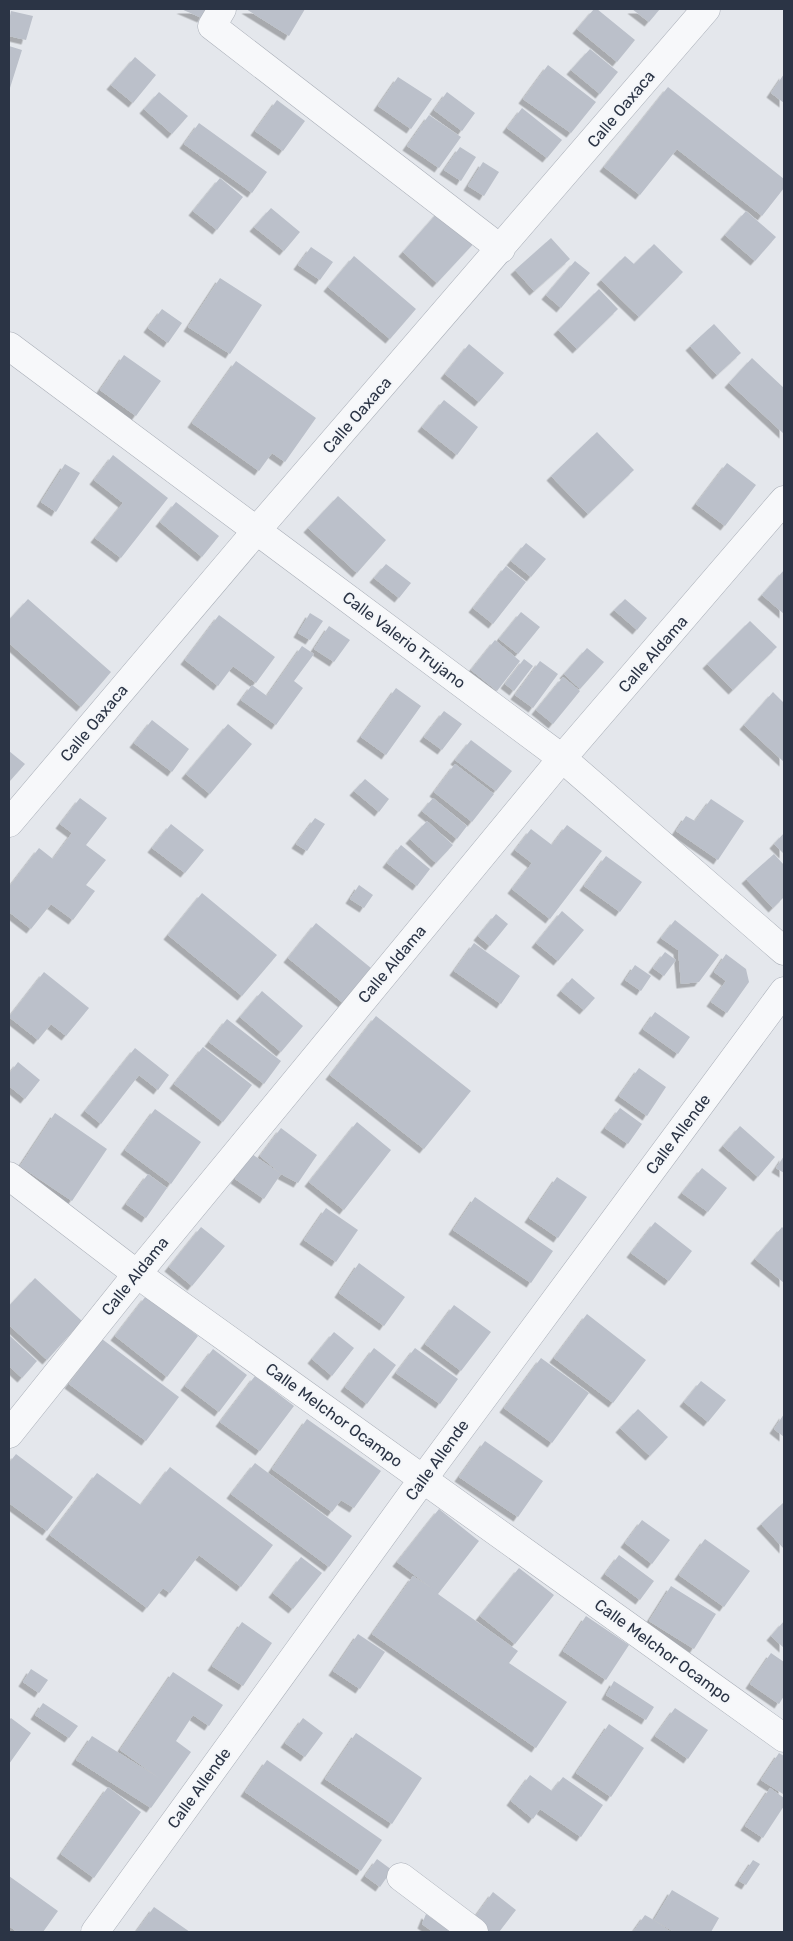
<svg xmlns="http://www.w3.org/2000/svg" width="793" height="1941" font-family="Rubik,sans-serif">
  <style>
    .building { fill: #bbc0ca; filter: url(#shadow) }
    .lines { fill: none; stroke-linecap: round; stroke-linejoin: round }
    .minor-casing { stroke: #a9aeb7; stroke-width: 29 }
    .minor { stroke: #f7f8fa; stroke-width: 28 }
    .labels { text-anchor: middle; dominant-baseline: central; stroke-width: 4; stroke-linejoin: round; paint-order: stroke }
    .street-label { font-size: 16px; fill: #2b3445; stroke: #f4f6f9 }
  </style>
  <defs>
    <filter id="shadow"><feDropShadow dx="-4.5" dy="4.5" stdDeviation="0" flood-color="#0004"/></filter>
  </defs>
  <rect width="100%" height="100%" fill="#e4e7ec"/>
  <path class="building" d="M181,9H207L202,18Z
    M246,9H305L289,36Z
    M594,9H597L635,40L617,62L577,29Z
    M632,9H660L649,22Z
    M11,11L33,16L26,40L9,36V20Z
    M9,46L22,50L9,91Z
    M590,49L618,72L600,94L571,70Z
    M135,57L156,75L133,103L111,85Z
    M548,65L596,102L571,133L523,99Z
    M784,74V103L771,93Z
    M398,77L432,99L411,129L378,106Z
    M668,87L784,179V188L762,216L677,149L640,195L604,167Z
    M159,92L188,116L172,134L144,109Z
    M447,92L475,113L462,131L434,110Z
    M277,100L305,121L283,151L255,131Z
    M522,108L562,140L547,158L507,128Z
    M429,115L461,137L439,168L407,146Z
    M199,123L267,172L252,193L184,144Z
    M460,147L476,157L461,181L444,170Z
    M483,162L499,172L484,196L468,186Z
    M220,178L243,197L217,230L193,211Z
    M271,208L300,232L284,251L254,227Z
    M440,210L476,241L437,283L403,252Z
    M746,211L776,237L755,261L725,235Z
    M551,238L570,259L534,291L515,270Z
    M654,244L683,272L639,317L601,280L625,256L634,264Z
    M311,247L333,262L320,280L298,265Z
    M354,256L416,309L390,339L328,287Z
    M575,261L590,273L561,308L546,295Z
    M220,278L262,305L230,354L188,327Z
    M599,289L618,309L577,349L558,330Z
    M162,309L182,323L168,343L148,328Z
    M714,324L741,353L717,375L690,346Z
    M469,344L504,373L479,402L445,374Z
    M124,355L161,381L136,416L100,390Z
    M752,358L784,388V434L729,383Z
    M236,361L316,418L285,462L272,453L259,471L192,423Z
    M444,400L478,427L457,455L422,427Z
    M597,432L634,470L588,514L551,476Z
    M113,455L168,498L121,558L95,538L123,503L94,480Z
    M727,463L756,485L725,526L696,504Z
    M65,464L80,473L56,512L41,502Z
    M338,496L386,540L357,573L308,528Z
    M176,502L219,536L202,557L160,522Z
    M526,543L546,559L531,577L511,561Z
    M386,564L411,583L399,598L374,578Z
    M506,566L526,582L493,624L473,608Z
    M784,570V614L762,595Z
    M28,599L111,672L81,707L9,643V620Z
    M625,599L647,618L637,630L614,610Z
    M521,612L540,627L518,654L499,639Z
    M310,613L323,621L310,640L298,633Z
    M219,615L275,657L256,683L233,666L218,686L185,660Z
    M750,621L777,647L733,690L707,664Z
    M329,626L350,640L334,662L314,649Z
    M495,640L520,661L497,691L471,670Z
    M302,646L314,654L294,681L303,688L276,725L241,700L252,685L267,696Z
    M587,648L604,662L580,689L564,674Z
    M524,659L533,666L514,691L505,684Z
    M540,661L558,674L533,708L515,695Z
    M563,677L580,691L553,724L536,710Z
    M396,688L421,706L386,755L361,737Z
    M773,692L784,703V762L744,725Z
    M444,711L462,724L442,750L424,737Z
    M152,720L189,749L172,772L134,743Z
    M228,724L252,744L210,794L186,774Z
    M471,740L512,771L496,791L455,760Z
    M9,751L25,764L9,782Z
    M455,764L494,794L472,822L434,792Z
    M365,779L389,799L379,812L354,791Z
    M80,798L107,818L86,845L106,860L86,885L95,891L73,920L51,904L31,929L9,912V887L39,848L53,859L72,833L60,824Z
    M433,798L467,826L457,839L422,811Z
    M711,799L744,821L718,860L676,831L686,816L695,821Z
    M315,818L325,824L307,851L296,844Z
    M427,821L453,845L436,863L410,839Z
    M171,824L204,850L185,873L152,848Z
    M567,825L602,851L550,919L512,889L532,863L515,850L531,829L552,845Z
    M784,833V854L774,844Z
    M401,845L430,869L417,886L387,863Z
    M774,854L784,865V897L773,908L746,879Z
    M606,856L642,882L620,912L584,886Z
    M359,885L373,895L364,908L350,899Z
    M202,893L277,955L242,996L168,935Z
    M562,911L584,930L558,961L536,943Z
    M496,914L508,924L490,946L478,936Z
    M675,920L719,955L699,982L681,984L678,950L661,938Z
    M316,923L371,968L343,1003L288,958Z
    M474,943L520,976L501,1004L454,971Z
    M665,952L676,960L664,976L653,968Z
    M726,954L746,969L749,982L727,1013L711,1002L726,981L714,972Z
    M635,965L651,976L641,991L625,980Z
    M44,972L89,1008L66,1036L51,1024L38,1040L9,1017Z
    M572,978L595,998L584,1010L561,991Z
    M262,991L303,1026L281,1052L240,1017Z
    M655,1012L690,1037L678,1054L643,1029Z
    M376,1016L471,1091L424,1149L330,1075Z
    M227,1019L281,1061L264,1084L209,1042Z
    M203,1047L252,1085L223,1122L174,1084Z
    M135,1048L169,1075L158,1090L139,1075L101,1124L85,1111Z
    M18,1062L40,1080L25,1099L9,1086V1074Z
    M639,1068L666,1087L647,1116L619,1096Z
    M620,1108L642,1124L628,1144L605,1128Z
    M155,1109L201,1142L171,1184L125,1150Z
    M55,1113L107,1149L72,1201L20,1166Z
    M357,1122L391,1150L344,1210L309,1182Z
    M740,1126L775,1157L758,1177L723,1146Z
    M281,1128L317,1155L298,1183L281,1174L264,1199L235,1179L252,1154L281,1174L260,1156Z
    M784,1156V1173L776,1168Z
    M702,1168L727,1188L708,1212L682,1193Z
    M148,1174L167,1188L146,1218L126,1204Z
    M557,1177L587,1197L558,1238L529,1218Z
    M475,1197L553,1251L531,1283L453,1230Z
    M326,1208L358,1230L336,1262L304,1240Z
    M655,1222L692,1251L669,1281L631,1253Z
    M201,1227L225,1246L192,1286L169,1267Z
    M782,1227L784,1229V1283L755,1259Z
    M359,1263L405,1297L384,1326L339,1293Z
    M35,1278L82,1321L47,1360L9,1325V1306Z
    M146,1296L198,1336L167,1377L115,1336Z
    M454,1305L491,1332L461,1371L425,1344Z
    M587,1314L646,1360L613,1403L554,1358Z
    M334,1332L354,1348L332,1376L312,1359Z
    M9,1335L37,1361L22,1378L9,1366Z
    M102,1339L179,1397L146,1441L69,1384Z
    M374,1348L396,1365L367,1404L345,1387Z
    M415,1348L458,1379L440,1404L396,1373Z
    M213,1349L247,1375L219,1412L185,1386Z
    M541,1358L589,1393L552,1443L504,1408Z
    M255,1376L294,1406L260,1451L220,1422Z
    M701,1381L726,1400L708,1422L684,1402Z
    M638,1409L668,1437L650,1456L620,1428Z
    M784,1414V1437L774,1429Z
    M307,1419L381,1471L354,1508L341,1500L332,1512L272,1469Z
    M485,1441L543,1481L518,1517L459,1477Z
    M16,1454L73,1497L47,1531L9,1503V1463Z
    M255,1463L352,1536L329,1567L231,1494Z
    M170,1467L273,1545L241,1587L199,1555L170,1593L163,1588L147,1608L50,1535L97,1473L141,1505Z
    M784,1502V1549L761,1524Z
    M439,1509L479,1541L438,1594L518,1651L509,1663L567,1702L536,1748L372,1634L413,1576L433,1589L397,1562Z
    M642,1520L670,1540L652,1564L625,1543Z
    M705,1539L750,1571L724,1607L679,1575Z
    M619,1555L654,1581L640,1600L605,1574Z
    M301,1557L322,1573L293,1609L273,1593Z
    M519,1568L554,1595L515,1644L480,1616Z
    M671,1586L716,1614L694,1649L649,1621Z
    M586,1616L629,1645L606,1680L563,1651Z
    M784,1621V1648L771,1636Z
    M242,1622L272,1643L243,1686L212,1666Z
    M358,1634L385,1652L360,1689L333,1671Z
    M771,1653L784,1662V1696L779,1704L750,1684Z
    M31,1669L48,1680L39,1693L23,1682Z
    M173,1672L223,1705L209,1726L193,1715L176,1741L191,1752L151,1808L76,1760L92,1736L159,1778L120,1750Z
    M614,1681L654,1707L646,1720L606,1695Z
    M43,1703L78,1726L69,1738L35,1715Z
    M675,1708L708,1730L688,1759L655,1736Z
    M11,1718L31,1733L9,1764V1720Z
    M303,1718L323,1733L305,1757L285,1743Z
    M609,1724L644,1748L611,1797L576,1773Z
    M356,1733L422,1778L392,1824L325,1779Z
    M779,1753L784,1756L783,1794L761,1780Z
    M267,1760L382,1840L361,1871L245,1792Z
    M530,1775L552,1791L563,1777L603,1805L581,1837L540,1809L533,1819L511,1801Z
    M108,1787L141,1812L94,1878L61,1854Z
    M770,1788L784,1798V1806L763,1838L745,1826Z
    M377,1859L392,1870L380,1887L365,1876Z
    M753,1860L760,1864L746,1885L739,1881Z
    M9,1876L58,1911L43,1932H17L9,1926Z
    M672,1890L719,1918L711,1932H674L654,1920Z
    M493,1892L516,1910L499,1932H481L470,1924Z
    M154,1907L190,1932H136Z
    M426,1914L448,1930L447,1932H433L422,1924Z
    M645,1915L652,1919L671,1932H633Z"/>
  <g class="lines">
    <g class="minor-casing">
      <path id="minor" d="M222,9L212,26L501,249
        M9,346L563,759L784,951
        M9,823L257,530L706,9
        M9,1176L137,1274L784,1738
        M9,1434L137,1274L558,763L784,500
        M401,1877L474,1932
        M95,1932L423,1479L784,991"/>
    </g>
    <use href="#minor" class="minor"/>
  </g>
  <g class="labels">
    <g class="street-label">
      <text transform="translate(621 109) rotate(-50)">Calle Oaxaca</text>
      <text transform="translate(357 415) rotate(-49)">Calle Oaxaca</text>
      <text transform="translate(404 640) rotate(37)">Calle Valerio Trujano</text>
      <text transform="translate(653 654) rotate(-49)">Calle Aldama</text>
      <text transform="translate(94 723) rotate(-50)">Calle Oaxaca</text>
      <text transform="translate(392 964) rotate(-50)">Calle Aldama</text>
      <text transform="translate(678 1134) rotate(-53)">Calle Allende</text>
      <text transform="translate(135 1276) rotate(-51)">Calle Aldama</text>
      <text transform="translate(334 1415) rotate(36)">Calle Melchor Ocampo</text>
      <text transform="translate(437 1460) rotate(-54)">Calle Allende</text>
      <text transform="translate(663 1651) rotate(36)">Calle Melchor Ocampo</text>
      <text transform="translate(199 1788) rotate(-54)">Calle Allende</text>
    </g>
  </g>
  <rect width="793" height="1941" fill="none" stroke="#2b3445" stroke-width="20"/>
</svg>
